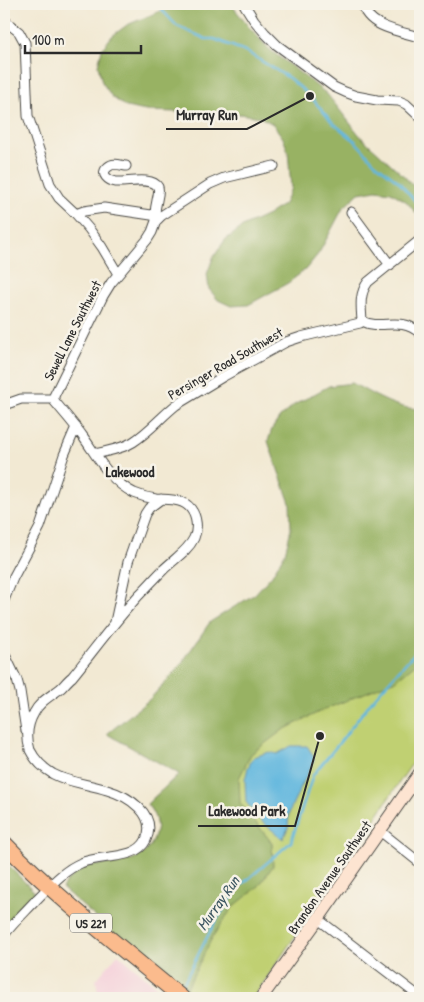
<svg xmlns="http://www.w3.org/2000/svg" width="424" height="1002" font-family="'Patrick Hand',sans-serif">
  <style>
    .built { fill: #f5cfda }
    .green { fill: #c0d072; stroke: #767e4e }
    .forest { fill: #98b264; stroke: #626e48 }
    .water { fill: #62b7de; stroke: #467184 }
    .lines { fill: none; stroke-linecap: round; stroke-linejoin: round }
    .stream { stroke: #62b7de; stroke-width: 2.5 }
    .street-casing { stroke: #494844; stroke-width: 11 }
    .secondary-casing { stroke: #494844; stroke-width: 14 }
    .primary-casing { stroke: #494844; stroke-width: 17 }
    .street { stroke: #fff; stroke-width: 9 }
    .secondary { stroke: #fde4d1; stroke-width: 12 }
    .primary { stroke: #fbbb8d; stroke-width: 15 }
    .labels { text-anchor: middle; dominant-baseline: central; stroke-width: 5; stroke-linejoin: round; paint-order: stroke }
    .shield { fill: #f7f3e8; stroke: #686764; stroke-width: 1 }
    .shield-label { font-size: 12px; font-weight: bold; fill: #2b2b2b }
    .street-label { font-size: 14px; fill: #2b2b2b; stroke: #f7f3e8 }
    .neighbourhood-label { font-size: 15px; font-weight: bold; fill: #2b2b2b; stroke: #f7f3e8 }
    .water-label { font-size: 15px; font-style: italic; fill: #3c5561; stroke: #f7f3e8 }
    .leader { fill: none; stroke: #2b2b2b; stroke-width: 2 }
    .callout-dot { fill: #2b2b2b; stroke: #f7f3e8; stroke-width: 2 }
    .callout-label { font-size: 15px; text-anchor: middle; font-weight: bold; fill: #2b2b2b; stroke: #f7f3e8; stroke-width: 5; stroke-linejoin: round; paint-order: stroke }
  </style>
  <rect width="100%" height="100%" fill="#f7f3e8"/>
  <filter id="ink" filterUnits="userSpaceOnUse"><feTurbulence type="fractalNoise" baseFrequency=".02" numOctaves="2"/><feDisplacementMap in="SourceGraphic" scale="10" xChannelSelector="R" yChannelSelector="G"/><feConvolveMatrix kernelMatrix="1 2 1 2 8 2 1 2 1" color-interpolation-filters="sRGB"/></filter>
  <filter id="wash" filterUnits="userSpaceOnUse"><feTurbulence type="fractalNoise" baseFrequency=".0096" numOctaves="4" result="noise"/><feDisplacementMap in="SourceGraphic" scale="20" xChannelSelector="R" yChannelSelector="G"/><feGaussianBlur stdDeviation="1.12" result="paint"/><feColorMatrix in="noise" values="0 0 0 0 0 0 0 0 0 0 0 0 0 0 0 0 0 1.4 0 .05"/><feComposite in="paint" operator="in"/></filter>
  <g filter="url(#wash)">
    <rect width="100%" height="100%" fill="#f2e9d3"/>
    <path class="built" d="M118,954L170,998H99L96,980Z"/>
    <path class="green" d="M420,460V752L253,998H197L139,955L64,884C69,879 75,872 81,869C87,866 94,865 100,865C123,862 146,862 155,836C159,824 155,814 147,804L333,631Z"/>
    <path class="forest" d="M177,4H231L248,26L269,49L327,94L361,137L403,175L420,193V218L407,202L391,192L376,190L359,193L343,208L319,253L305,270L288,283L248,305L231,306L218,300L209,289L207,274L213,258L225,240L244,226L268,215L284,204L291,188L288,151L283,138L273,124L260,117L240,114L146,111L126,107L112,97L102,82L98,65L102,49L112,36L127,25Z
      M352,383C369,392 400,412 420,408V660L396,680L321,711L283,730L251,754L239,778L240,803L272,843L273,866L258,887L233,907L213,936L186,990L139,955L62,888C65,883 75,872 81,869C86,866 94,865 100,865C123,862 146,862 155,836C159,824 155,814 147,804L179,774L107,734L150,699L179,667L210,622L255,594L272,575L285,553L291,529L290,503L272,453L268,441L272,429L280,417L294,405L329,386Z
      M4,861L36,893L4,927Z"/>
    <path class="water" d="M291,746H307L313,755L314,761L293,803L289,814L288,828L283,839L260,820L246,802L245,780L248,767L254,757L269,752L277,754Z"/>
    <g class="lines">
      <path class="stream" d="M159,4L160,8L177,26L206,39H214L245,51L289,78L310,96L332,122L355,141L375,163L398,181L420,207
        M181,988L215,922L239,887L291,842L313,775L340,742L374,698L420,647"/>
    </g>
  </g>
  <g filter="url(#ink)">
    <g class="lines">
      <g class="street-casing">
        <path id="street" d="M244,4L254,20L265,33L277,45L334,87L345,92L356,96L377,100L399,101L406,104L420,117
          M363,4C366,27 402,32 420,37
          M4,20L19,32L25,43L28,116L50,184L59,198L76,214L89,229L102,247L118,274
          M351,212L390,265
          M76,214L84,211L104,208L158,216
          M156,221L161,216L210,184L224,178L274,166
          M362,321C382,331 399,315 420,333
          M54,399V396L103,296L111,283L147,240L152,232L156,221C152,208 161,194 158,187C152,176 127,183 116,182C109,181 99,174 108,167C113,162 120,165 126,166
          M4,405L21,399H54
          M95,454C107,451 122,449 133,442C149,432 161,417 176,405L224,376L286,342L301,337L360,323L362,321C361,306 359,294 368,282L420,240
          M4,600L13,578L40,527L64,455L76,427
          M115,622L128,562L140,528L145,514L149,508L161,499
          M4,653L17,680L20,691L26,731
          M380,831L420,863
          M318,919L420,997
          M4,935C14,922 26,911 37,899C50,886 64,870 81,863C100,854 136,861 146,840C158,814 128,796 107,790C89,784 70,783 53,774C43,768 35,760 30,750C26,737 27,725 34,713C40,701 51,696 61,688C65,684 68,680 72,677C94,650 115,621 139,595C147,587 155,578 163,570C173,560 188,551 194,538C198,529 197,517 191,509C183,498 168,500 156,499C148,498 141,496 134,493C110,481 98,458 84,438C75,425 65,414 55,402L54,399"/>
      </g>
      <g class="secondary-casing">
        <path id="secondary" d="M261,998L318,919L420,773"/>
      </g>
      <g class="primary-casing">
        <path id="primary" d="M4,843C59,900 122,948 182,998"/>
      </g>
      <use href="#street" class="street"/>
      <use href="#secondary" class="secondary"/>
      <use href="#primary" class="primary"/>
    </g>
  </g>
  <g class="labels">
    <rect class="shield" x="70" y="913.5" width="42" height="19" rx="4"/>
    <g class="shield-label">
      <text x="91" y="923">US 221</text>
    </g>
    <g class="street-label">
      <text transform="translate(72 330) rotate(-63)">Sewell Lane Southwest</text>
      <text transform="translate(225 363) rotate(-30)">Persinger Road Southwest</text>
      <text transform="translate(329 877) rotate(-55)">Brandon Avenue Southwest</text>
    </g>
    <g class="neighbourhood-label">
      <text x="130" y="471">Lakewood</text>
    </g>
    <g class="water-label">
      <text transform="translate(218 903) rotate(-55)">Murray Run</text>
    </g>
  </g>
  <path class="leader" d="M310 96L247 129H166M320 736L295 826H198"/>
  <g class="callout-dot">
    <circle cx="310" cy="96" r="5"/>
    <circle cx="320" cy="736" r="5"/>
  </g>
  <g class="callout-label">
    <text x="207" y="120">Murray Run</text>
    <text x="247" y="816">Lakewood Park</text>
  </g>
  <rect width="424" height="1002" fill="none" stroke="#f7f3e8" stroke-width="20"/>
  <path d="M25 45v8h116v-8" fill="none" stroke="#2b2b2b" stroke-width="2.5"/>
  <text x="32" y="45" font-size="15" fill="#2b2b2b" stroke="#f7f3e8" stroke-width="4" paint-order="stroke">100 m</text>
</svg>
